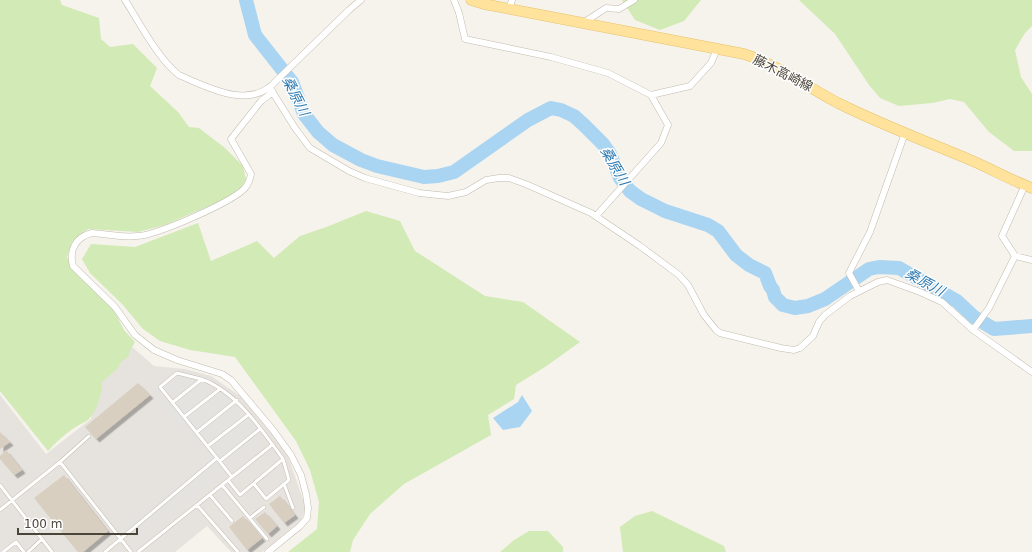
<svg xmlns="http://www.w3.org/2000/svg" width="1032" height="552" font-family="'DejaVu Sans','Noto Sans JP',sans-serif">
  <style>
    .industrial { fill: #e6e2dd }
    .green { fill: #d2eab5 }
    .parking { fill: #e5e3e0 }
    .water { fill: #a9d4f2 }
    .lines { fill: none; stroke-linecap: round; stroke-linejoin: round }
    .river { stroke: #a9d4f2; stroke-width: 14 }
    .building { fill: #d8cfc1; filter: url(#shadow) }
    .service-casing { stroke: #c2bbae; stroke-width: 4 }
    .minor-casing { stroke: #c2bbae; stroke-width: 7 }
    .primary-casing { stroke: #e6c16a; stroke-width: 11 }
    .service { stroke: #fff; stroke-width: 3 }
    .minor { stroke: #fff; stroke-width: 6 }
    .primary { stroke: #ffe39c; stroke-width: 10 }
    .labels { text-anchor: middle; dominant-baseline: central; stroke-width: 3; stroke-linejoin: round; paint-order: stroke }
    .street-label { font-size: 13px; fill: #4b4439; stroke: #fff }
    .water-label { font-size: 14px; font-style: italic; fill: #2e7ab2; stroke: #fff }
  </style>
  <defs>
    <filter id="shadow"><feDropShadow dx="3.5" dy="3.5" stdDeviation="0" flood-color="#0004"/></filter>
  </defs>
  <rect width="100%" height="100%" fill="#f6f3ec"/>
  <path class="industrial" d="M123,339L154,366L185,369L211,376L240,396L286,451L306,508L301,520L262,552H231L207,526L175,552H0V395L46,454L91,419L98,379Z"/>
  <path class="green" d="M0,0H60L62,5L99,18L101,39L110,47L133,44L157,68L150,86L178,112L189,127L199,128L225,148L243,166L246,180L241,187L225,199L165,225L138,232L89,229L83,232L72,242L67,257L72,269L114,310L124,330L135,342L130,351L128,357L121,362L118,368L102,382C102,395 97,411 88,420C84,423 78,425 74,428C64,435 56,442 48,451L0,391Z
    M622,0H701L684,21L660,30L635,20Z
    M799,0H1032V26L1025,33L1015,50L1021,77L1032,94V151H1014L989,132L964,102L950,99L932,103L899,106L880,98L869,85L835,34Z
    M366,211L400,221L415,251L485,296L523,302L580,342L545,367L516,385L514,399L488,415L491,435L404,484L370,514L353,540L350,552H288L317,529L319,502L310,470L296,441L235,357L190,350L160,341L143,329L123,305L90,273L82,259L91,244L135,247L198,223L211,261L257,241L274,258L300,236L329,226Z
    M652,511L724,546L726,552H623L620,527L635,516Z
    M529,531H548L563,547V552H500L514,540Z"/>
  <path class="parking" d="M174,371L197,374L214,383L231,395L265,439L137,541L125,525L210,457L185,436L156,400L155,384Z"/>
  <path class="water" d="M522,395L532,411L520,427L503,430L493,418L518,402Z"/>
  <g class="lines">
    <path class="river" d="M246,0L255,35L292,82L304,114L318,132L333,145L361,160L377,166L424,177L438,176L454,172L528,120L551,108L561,110L574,116L584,125L603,144L610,154L620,178L630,191L641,199L665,211L708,225L718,231L736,255L749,265L765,273L770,286L773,290L775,297L783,305L795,308L808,306L825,299L869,269L879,267L899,268L957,301L974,317L994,329L1032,326"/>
  </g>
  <path class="building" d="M138,383L150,395L96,439L85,427Z
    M0,432L10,442L0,449Z
    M6,450L22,470L14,475L0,459V456Z
    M64,475L108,531L83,552H78L34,498Z
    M280,496L295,515L284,523L269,504Z
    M265,512L277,526L268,534L255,519Z
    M243,516L262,538L247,550L229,527Z"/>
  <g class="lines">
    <g class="service-casing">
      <path id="service" d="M172,403L202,379
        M184,417L220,389
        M197,432L237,400
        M208,446L248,415
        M217,458L160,387L177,373C185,375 193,377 201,379C236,391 262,430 283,459L240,495L228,480
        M220,461L260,429
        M60,462L131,552
        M254,484L266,499L289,480L283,459
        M284,484L293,508
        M0,485L52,552
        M222,485L267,539
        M210,495L232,521
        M197,505L238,552
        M0,510L60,462L89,436
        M250,518L264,507
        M3,552L16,542L24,552
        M28,552L42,539
        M105,552L217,458L232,477
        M138,552L272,445"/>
    </g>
    <g class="minor-casing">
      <path id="minor" d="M125,0C139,22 159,60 179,75C209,88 251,111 277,80L349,10L361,0
        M454,0L459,13L465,39L551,57L608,73L651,95
        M509,9L512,0
        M583,23L606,8L619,9L634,0
        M270,88L295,128L310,148L349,171L365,178L419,193L448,196L466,192L486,180L499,178H509L528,185L591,213L640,246L679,275L688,285L704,315L716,330L720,333L781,348L794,350L800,348L813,336L819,322L825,315L850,296L878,282L887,280L920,292L942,302L973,330L1032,372
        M596,216L661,143L668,125L651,95L690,86L711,63L717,49
        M1015,256L1032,260
        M859,291L849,273L870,232L905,133
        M973,330L989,308L1015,256L1002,236L1025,185
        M268,552L300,526L307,518L308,508L306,494L301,475L291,455L273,430L231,380L222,374L177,360L154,350L135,335L115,307L73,266C69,251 75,237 92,233C106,234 124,238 137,236C158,235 232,202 245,188C249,183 250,180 251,174L231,139L261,101L273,92"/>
    </g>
    <g class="primary-casing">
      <path id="primary" d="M471,0L484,4L744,54C778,65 806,86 838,103C880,124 925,141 968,159C990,168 1010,180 1032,188"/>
    </g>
    <use href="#service" class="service"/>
    <use href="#minor" class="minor"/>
    <use href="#primary" class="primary"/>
  </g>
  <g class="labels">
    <g class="street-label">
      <text transform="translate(783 73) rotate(27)">藤木高崎線</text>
    </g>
    <g class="water-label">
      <text transform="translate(296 96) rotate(63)">桑原川</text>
      <text transform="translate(615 166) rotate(59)">桑原川</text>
      <text transform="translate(925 282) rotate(29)">桑原川</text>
    </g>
  </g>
  <path d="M18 528v6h119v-6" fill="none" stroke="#4b4439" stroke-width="2"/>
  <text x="24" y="528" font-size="12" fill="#4b4439" stroke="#ffffff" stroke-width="3" paint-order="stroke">100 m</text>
</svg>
